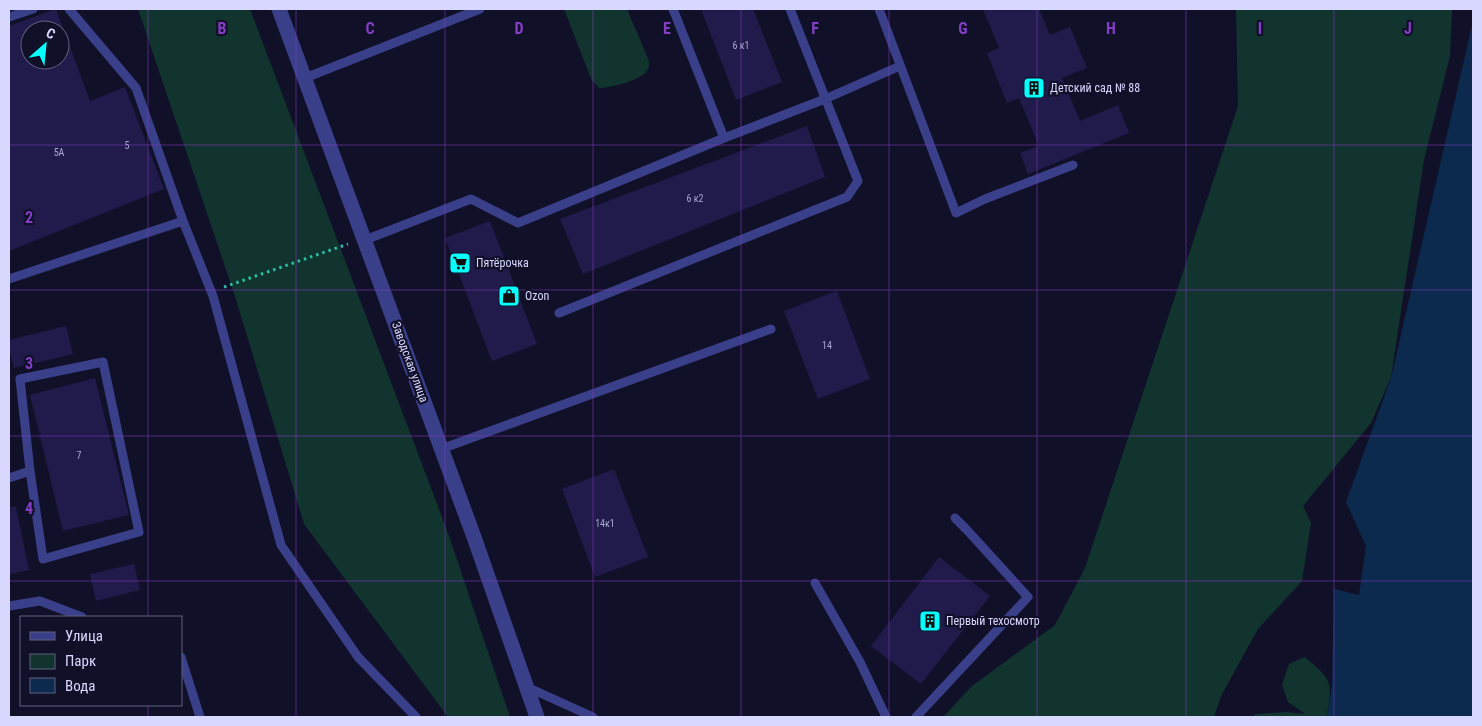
<svg xmlns="http://www.w3.org/2000/svg" width="1482" height="726" font-family="'Roboto Condensed',sans-serif">
  <style>
    .green { fill: #12342f }
    .water { fill: #0b2a4d }
    .building { fill: #201b4b; fill-rule: evenodd }
    .lines { fill: none; stroke-linecap: round; stroke-linejoin: round }
    .path { stroke: #2dbea5; stroke-width: 3; stroke-dasharray: 2.5 4; stroke-linecap: butt }
    .lane { stroke: #3a3f89; stroke-width: 9 }
    .street { stroke: #3a3f89; stroke-width: 15 }
    .grid { fill: none; stroke: #843dc5; stroke-width: 1; stroke-opacity: 0.55 }
    .labels { text-anchor: middle; dominant-baseline: central; stroke-width: 4.5; stroke-linejoin: round; paint-order: stroke }
    .number-label { font-size: 10px; fill: #aaa9d2 }
    .poi-label { font-size: 12px; fill: #d8d8ff; stroke: #111029; text-anchor: start }
    .street-label { font-size: 12px; fill: #d8d8ff; stroke: #111029 }
    .grid-label { font-size: 16px; text-anchor: middle; font-weight: bold; fill: #843dc5; stroke: #111029; stroke-width: 4.5; stroke-linejoin: round; paint-order: stroke }
  </style>
  <rect width="100%" height="100%" fill="#111029"/>
  <path class="green" d="M138,9H250L448,533L510,717H448L304,524L234,293Z
    M564,9H627L649,61C649,66 649,69 646,72C638,81 610,88 599,88L592,81Z
    M1236,9H1452L1450,56L1424,160L1391,377L1371,423L1303,506L1311,523L1302,581L1258,629L1221,696L1214,717H943L972,686L1055,625L1085,568L1238,106Z
    M1305,657C1333,681 1332,681 1327,717H1253L1255,714L1287,712L1305,714L1288,702L1282,685L1289,664Z"/>
  <path class="water" d="M1473,21V717H1327L1332,685L1334,589L1359,595L1366,546L1346,502L1391,378Z"/>
  <path class="building" d="M56,9L90,101L125,87L164,189L9,251V26ZM30,30H60V60H30Z
    M701,9H753L782,82L736,100Z
    M983,9H1039L1050,35L1070,27L1087,68L1062,78L1080,121L1118,105L1129,133L1028,174L1020,153L1039,146L1019,98L1007,103L987,53L999,48Z
    M807,126L825,177L583,274L560,219Z
    M490,221L537,344L492,361L445,238Z
    M837,291L870,379L818,399L784,311Z
    M66,326L73,354L14,368L9,348V340Z
    M95,378L129,515L63,531L30,395Z
    M614,469L648,557L595,577L562,489Z
    M9,507H16L29,570L9,574Z
    M939,557L990,596L921,684L871,646Z
    M134,564L140,590L96,601L90,574Z"/>
  <g class="lines">
    <path class="path" d="M224,287L348,244"/>
    <path class="lane" d="M69,9L136,88L183,221
      M673,9L724,138
      M879,9L956,213L985,199L1073,165
      M9,17L33,9
      M305,78L480,9
      M365,240L471,199L518,223L724,138L825,99L900,66
      M9,279L183,221L213,296L281,545L358,657L416,717
      M559,313L847,197L858,181L790,9
      M103,362L139,532L43,559L30,471L20,379Z
      M441,449L771,329
      M9,478L30,471
      M815,583L860,662L886,717
      M9,606L40,601L82,617
      M181,657L200,717
      M527,687L593,717
      M916,717L1028,597L967,530L955,518"/>
    <path class="street" d="M279,9L474,537L537,717"/>
  </g>
  <path class="grid" d="M148,9V617M296,9V717M445,9V717M593,9V717M741,9V717M889,9V717M1037,9V717M1186,9V717M1334,9V717M9,145H1473M9,290H1473M9,436H1473M9,581H1473M148,705V717"/>
  <defs>
    <g id="building-square" transform="scale(1.125)"><rect x="-9" y="-9" width="18" height="18" rx="4" fill="#04fffc" stroke="#111029"/><path d="M-4-6H4V6H1V3H-1V6H-4ZM-2.5-4.3h1.7v1.8h-1.7ZM.8-4.3h1.7v1.8H.8ZM-2.5-1h1.7V.8h-1.7ZM.8-1h1.7V.8H.8Z" fill="#111"/></g>
    <g id="supermarket-square" transform="scale(1.125)"><rect x="-9" y="-9" width="18" height="18" rx="4" fill="#04fffc" stroke="#111029"/><path d="M-6-5.5h2.5l.6 2H6L4.5 2H-2.5L-4.4-4H-6ZM-1.5 3.2a1.3 1.3 0 1 0 .1 0ZM3 3.2a1.3 1.3 0 1 0 .1 0Z" fill="#111"/></g>
    <g id="shop-square" transform="scale(1.125)"><rect x="-9" y="-9" width="18" height="18" rx="4" fill="#04fffc" stroke="#111029"/><path d="M-5-2.5h2.3a2.7 3.5 0 0 1 5.4 0H5L5.5 6h-11ZM-1.5-2.5h3a1.5 2.3 0 0 0-3 0Z" fill="#111"/></g>
  </defs>
  <g fill-rule="evenodd">
    <use href="#building-square" x="1034" y="88"/>
    <use href="#supermarket-square" x="460" y="263"/>
    <use href="#shop-square" x="509" y="296"/>
    <use href="#building-square" x="930" y="621"/>
  </g>
  <g class="labels">
    <g class="number-label">
      <text x="741" y="45">6 к1</text>
      <text x="127" y="145">5</text>
      <text x="59" y="152">5А</text>
      <text x="695" y="198">6 к2</text>
      <text x="827" y="345">14</text>
      <text x="79" y="455">7</text>
      <text x="605" y="523">14к1</text>
    </g>
    <g class="poi-label">
      <text x="1050" y="88">Детский сад № 88</text>
      <text x="476" y="263">Пятёрочка</text>
      <text x="525" y="296">Ozon</text>
      <text x="946" y="621">Первый техосмотр</text>
    </g>
    <g class="street-label">
      <text transform="translate(410 362) rotate(70)">Заводская улица</text>
    </g>
  </g>
  <g class="grid-label">
    <text x="222" y="34">B</text>
    <text x="370" y="34">C</text>
    <text x="519" y="34">D</text>
    <text x="667" y="34">E</text>
    <text x="815" y="34">F</text>
    <text x="963" y="34">G</text>
    <text x="1111" y="34">H</text>
    <text x="1260" y="34">I</text>
    <text x="1408" y="34">J</text>
    <text x="29" y="223">2</text>
    <text x="29" y="369">3</text>
    <text x="29" y="514">4</text>
  </g>
  <rect width="1482" height="726" fill="none" stroke="#d8d8ff" stroke-width="20"/>
  <rect x="20" y="616" width="162" height="90" fill="#111029" stroke="#61607f"/>
  <rect x="30" y="632" width="25" height="8" fill="#3a3f89" stroke="#61607f"/>
  <text x="65" y="641" font-size="15" fill="#d8d8ff">Улица</text>
  <rect x="30" y="654" width="25" height="15" fill="#12342f" stroke="#61607f"/>
  <text x="65" y="666" font-size="15" fill="#d8d8ff">Парк</text>
  <rect x="30" y="678" width="25" height="15" fill="#0b2a4d" stroke="#61607f"/>
  <text x="65" y="691" font-size="15" fill="#d8d8ff">Вода</text>
  <g transform="translate(45 45) rotate(27)"><circle r="24" fill="#111029" stroke="#61607f"/>
  <path d="M0-4L9 19L0 12L-9 19Z" fill="#04fffc"/>
  <text y="-8" font-size="14" font-weight="bold" text-anchor="middle" fill="#d8d8ff">С</text>
  </g>
</svg>
